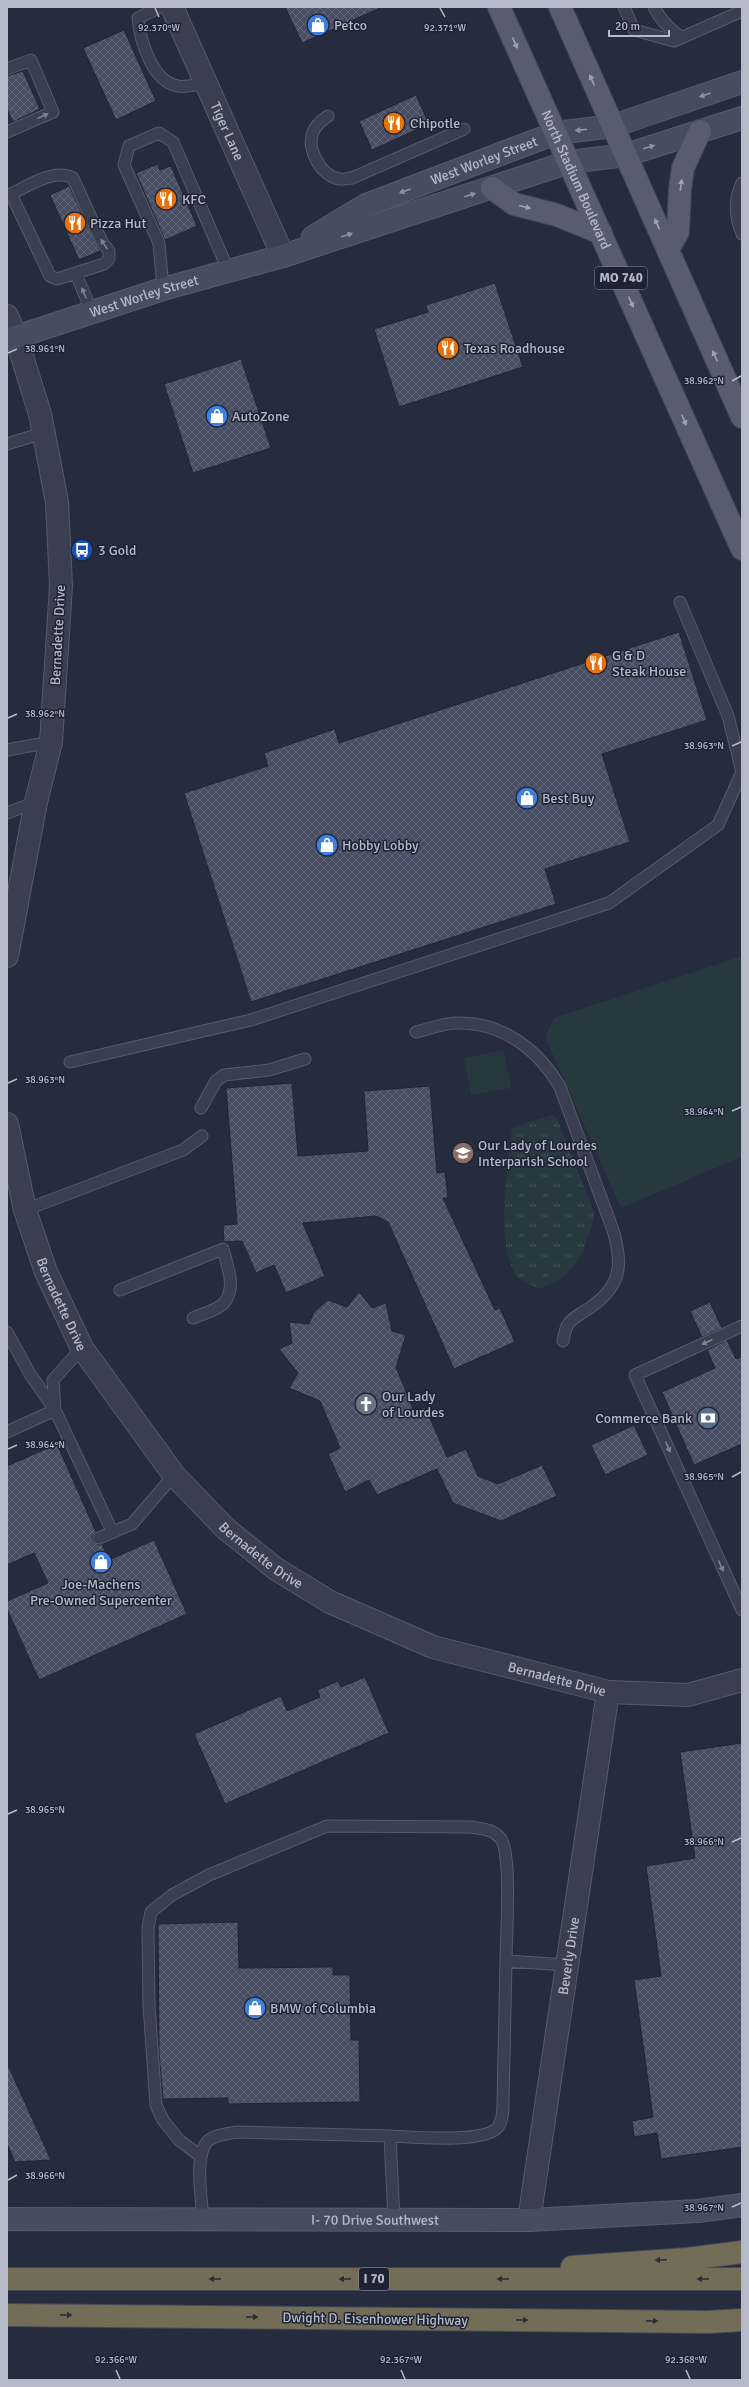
<svg xmlns="http://www.w3.org/2000/svg" width="749" height="2387" font-family="Signika,sans-serif">
  <style>
    .grass { fill: url(#grass-tufts) }
    .pitch { fill: #27383f }
    .building { fill: url(#building-cross-hatch); stroke: #202535 }
    .lines { fill: none; stroke-linecap: round; stroke-linejoin: round }
    .lane-casing { stroke: #575c6c; stroke-width: 13 }
    .street-casing { stroke: #575c6c; stroke-width: 24 }
    .secondary-casing { stroke: #575c6c; stroke-width: 24 }
    .primary-casing { stroke: #424757; stroke-width: 24 }
    .highway-casing { stroke: #444959; stroke-width: 24 }
    .lane { stroke: #393f4e; stroke-width: 11 }
    .street { stroke: #393f4e; stroke-width: 22 }
    .secondary { stroke: #474d61; stroke-width: 22 }
    .primary { stroke: #575d6e; stroke-width: 22 }
    .highway { stroke: #736d57; stroke-width: 22 }
    .oneway { fill: #9ea3b2 }
    .oneway2 { fill: #8e94a5 }
    .oneway3 { fill: #7d8392 }
    .oneway4 { fill: #2b2e38 }
    .ticks { fill: none; stroke: #b5bac9; stroke-width: 1.5 }
    .labels { text-anchor: middle; dominant-baseline: central; stroke-width: 3; stroke-linejoin: round; paint-order: stroke }
    .shield { fill: #1e2333; stroke: #888d9c; stroke-width: 1 }
    .shield-label { font-size: 13px; font-weight: bold; fill: #b5bac9 }
    .poi-label { font-size: 14px; fill: #b5bac9; stroke: #1e2333; text-anchor: start }
    .street-label { font-size: 14px; fill: #b5bac9; stroke: #1e2333 }
    .ticks-label { font-size: 10px; text-anchor: middle; fill: #b5bac9; stroke: #1e2333; stroke-width: 3; stroke-linejoin: round; paint-order: stroke }
  </style>
  <defs>
    <pattern id="grass-tufts" width="24" height="20" patternUnits="userSpaceOnUse"><rect width="24" height="20" fill="#27383f"/><path d="M3 7l-1-3M5 7V3M7 7l1-3M15 17l-1-3M17 17v-4M19 17l1-3" fill="none" stroke="#445359"/></pattern>
    <pattern id="building-cross-hatch" width="8" height="8" patternUnits="userSpaceOnUse"><rect width="8" height="8" fill="#474d62"/><path d="M0 0l8 8M0 8l8-8" fill="none" stroke="#5f6577"/></pattern>
  </defs>
  <rect width="100%" height="100%" fill="#252c3e"/>
  <path class="grass" d="M553,1115L557,1118L594,1212V1218L583,1253L563,1278L539,1289L517,1278C514,1271 510,1263 508,1255C499,1222 508,1162 512,1127Z"/>
  <path class="pitch" d="M742,956V1157L621,1208L545,1037L554,1018Z
    M504,1050L511,1088L471,1095L464,1058Z"/>
  <path class="building" d="M285,7H382L302,43Z
    M124,30L156,101L116,120L83,48Z
    M23,71L40,109L13,122L7,109V76Z
    M416,95L429,124L372,150L359,121Z
    M158,164L160,170L171,166L197,226L165,240L136,173Z
    M69,186L100,251L79,260L50,195Z
    M495,283L523,367L399,407L374,329L428,312L426,305Z
    M241,359L271,448L193,473L164,384Z
    M679,632L707,720L602,754L630,842L545,869L556,904L251,1002L184,793L268,766L264,753L335,729L339,743Z
    M292,1083L298,1156L368,1151L364,1091L430,1086L437,1173L445,1172L448,1198H443L495,1310L500,1308L515,1342L454,1369L388,1222L376,1216L303,1223L325,1276L286,1293L274,1265L256,1273L242,1241L224,1242L223,1225L237,1224L226,1088Z
    M359,1292L372,1308L386,1303L392,1331L406,1335L396,1367L414,1411L425,1407L447,1457L466,1449L478,1476L498,1484L542,1465L557,1496L501,1521L453,1503L437,1469L377,1495L369,1480L345,1492L328,1454L340,1448L320,1401L289,1388L298,1373L279,1349L292,1343L289,1322L309,1324L314,1312L328,1300L347,1307Z
    M710,1302L722,1328L702,1337L690,1311Z
    M727,1340L736,1359L742,1357V1444L694,1465L662,1392L715,1368L707,1350Z
    M634,1425L648,1455L605,1475L591,1445Z
    M57,1444L96,1532L92,1537L93,1541L98,1545L102,1544L109,1560L154,1540L187,1614L39,1680L7,1609V1601L48,1583L34,1553L7,1565V1466Z
    M365,1677L389,1733L225,1804L194,1734L281,1696L287,1711L320,1697L317,1690L338,1681L341,1687Z
    M742,1743V2147L661,2159L657,2133L634,2137L632,2121L653,2117L634,1980L661,1976L646,1866L695,1858L680,1752Z
    M238,1922L239,1968L333,1967V1975H350L351,2040H359L360,2102L228,2104V2098L163,2099L159,2053L158,1924Z
    M7,2063L51,2160L15,2162L7,2144Z"/>
  <g class="lines">
    <g class="lane-casing">
      <path id="lane" d="M160,7L138,18C140,40 152,82 178,86C186,88 198,84 206,83
        M624,7L634,30L674,41L742,11
        M654,7C661,21 669,29 681,37
        M7,69L31,60L53,112L7,132
        M328,116C322,120 316,125 313,132C306,149 321,176 339,179C343,180 348,178 352,178L464,129
        M742,183C734,199 735,217 742,234
        M7,195L11,194L50,276L57,279L104,264L109,259V251L102,242L73,178C54,168 28,186 11,194
        M76,274L92,312
        M163,289L159,243L124,165L129,146L159,133L173,142L229,272
        M7,444L43,433
        M7,750L51,742
        M7,813L36,802
        M416,1032C428,1029 442,1024 455,1023C501,1021 538,1049 560,1087L613,1230C623,1264 622,1285 591,1307C583,1313 572,1317 567,1326C565,1331 564,1337 563,1341
        M70,1062L251,1020L609,903L718,825L742,772L728,716L680,602
        M201,1108L216,1081L224,1075L269,1070L305,1059
        M25,1210L183,1150L202,1136
        M120,1290L223,1249C227,1266 237,1287 224,1303C218,1310 202,1314 193,1318
        M742,1326L635,1375L742,1610
        M7,1332L30,1374L55,1410L112,1531
        M7,1432L55,1410L53,1380L82,1348
        M99,1538L132,1524L174,1475
        M390,2136C412,2137 485,2144 498,2127C503,2120 503,2111 503,2103L506,1961L567,1965
        M200,2156L179,2140L163,2120L156,2105L149,2006L148,1928L151,1912L172,1895L209,1875L327,1826L471,1827C482,1829 494,1829 501,1839C512,1856 506,1937 506,1961
        M203,2220C202,2201 194,2157 207,2142C213,2135 227,2134 236,2132L390,2136L394,2220"/>
    </g>
    <g class="street-casing">
      <g id="street">
        <path id="s1" d="M172,7L283,256"/>
        <path d="M7,316L16,337L40,414L57,502L61,586L51,742L36,802L7,956"/>
        <path id="s2" d="M7,1124L25,1210L46,1272L82,1348L174,1475L226,1529L276,1569L330,1602L433,1647L597,1689L608,1692L688,1695L742,1680"/>
        <path id="s3" d="M529,2220L608,1692"/>
      </g>
    </g>
    <g class="secondary-casing">
      <g id="secondary">
        <path id="s4" d="M313,237L366,205L556,133L613,126L742,82"/>
        <path id="s5" d="M7,340L163,289L283,256L569,162L626,155L742,118"/>
        <path id="s6" d="M7,2219L529,2220L698,2211L742,2205"/>
      </g>
    </g>
    <g class="primary-casing">
      <g id="primary">
        <path id="s7" d="M499,7L742,549"/>
        <path d="M560,7L742,417"/>
        <path d="M492,188L514,204L557,215L601,233"/>
        <path d="M668,249L678,232L680,189L683,168L700,131"/>
      </g>
    </g>
    <g class="highway-casing">
      <path id="highway" d="M572,2267L687,2259L742,2252
        M7,2279H742
        M7,2315L708,2322L742,2320"/>
    </g>
    <use href="#lane" class="lane"/>
    <use href="#street" class="street"/>
    <use href="#secondary" class="secondary"/>
    <use href="#primary" class="primary"/>
    <use href="#highway" class="highway"/>
  </g>
  <defs><path id="oneway-solid" d="M-6-.8H1V-3.2L6.5 0L1 3.2V.8H-6Z"/></defs>
  <g class="oneway">
    <use href="#oneway-solid" transform="translate(515 43) rotate(66)"/>
    <use href="#oneway-solid" transform="translate(592 80) rotate(-114)"/>
    <use href="#oneway-solid" transform="translate(681 185) rotate(-82)"/>
    <use href="#oneway-solid" transform="translate(525 207) rotate(14)"/>
    <use href="#oneway-solid" transform="translate(657 224) rotate(-114)"/>
    <use href="#oneway-solid" transform="translate(631 302) rotate(66)"/>
    <use href="#oneway-solid" transform="translate(715 356) rotate(-114)"/>
    <use href="#oneway-solid" transform="translate(684 420) rotate(66)"/>
  </g>
  <g class="oneway2">
    <use href="#oneway-solid" transform="translate(705 95) rotate(161)"/>
    <use href="#oneway-solid" transform="translate(581 130) rotate(173)"/>
    <use href="#oneway-solid" transform="translate(649 147) rotate(-18)"/>
    <use href="#oneway-solid" transform="translate(405 191) rotate(160)"/>
    <use href="#oneway-solid" transform="translate(470 195) rotate(-18)"/>
    <use href="#oneway-solid" transform="translate(347 235) rotate(-18)"/>
  </g>
  <g class="oneway3">
    <use href="#oneway-solid" transform="translate(43 116) rotate(-24)"/>
    <use href="#oneway-solid" transform="translate(104 244) rotate(-123)"/>
    <use href="#oneway-solid" transform="translate(84 293) rotate(-113)"/>
    <use href="#oneway-solid" transform="translate(707 1342) rotate(155)"/>
    <use href="#oneway-solid" transform="translate(668 1447) rotate(66)"/>
    <use href="#oneway-solid" transform="translate(721 1566) rotate(66)"/>
  </g>
  <g class="oneway4">
    <use href="#oneway-solid" transform="translate(661 2260) rotate(177)"/>
    <use href="#oneway-solid" transform="translate(215 2279) rotate(-180)"/>
    <use href="#oneway-solid" transform="translate(345 2279) rotate(180)"/>
    <use href="#oneway-solid" transform="translate(503 2279) rotate(180)"/>
    <use href="#oneway-solid" transform="translate(703 2279) rotate(-180)"/>
    <use href="#oneway-solid" transform="translate(66 2315) rotate(1)"/>
    <use href="#oneway-solid" transform="translate(252 2317) rotate(1)"/>
    <use href="#oneway-solid" transform="translate(522 2320) rotate(1)"/>
    <use href="#oneway-solid" transform="translate(652 2321) rotate(1)"/>
  </g>
  <path class="ticks" d="M155,8L159,17M440,8L445,17M8,353L17,349M732,381L741,376M8,718L17,714M732,746L741,742M8,1083L17,1079M732,1111L741,1107M8,1449L17,1445M732,1477L741,1472M8,1814L17,1810M732,1842L741,1838M8,2180L17,2175M732,2207L741,2203M116,2370L120,2379M401,2370L405,2379M686,2370L690,2379"/>
  <defs>
    <g id="shop-disc" transform="scale(1.15)"><circle r="9.5" fill="#3f7fe0" stroke="#1e2333"/><path d="M-5-2.5h2.3a2.7 3.5 0 0 1 5.4 0H5L5.5 6h-11ZM-1.5-2.5h3a1.5 2.3 0 0 0-3 0Z" fill="#fff"/></g>
    <g id="restaurant-disc" transform="scale(1.15)"><circle r="9.5" fill="#e8710a" stroke="#1e2333"/><path d="M-5-6h1v4h1v-4h1v4h1v-4h1v5L-1.5 .5V6h-2V.5L-5-1ZM5-6V6H3V1.5H1.5Q1.5-4 5-6Z" fill="#fff"/></g>
    <g id="bus-disc" transform="scale(1.15)"><circle r="9.5" fill="#1a4fb4" stroke="#1e2333"/><path d="M-5-6H5V4H4V6H2V4H-2V6H-4V4H-5ZM-3.5-4V0h7V-4ZM-3.5 1.2v1.5H-2V1.2ZM2 1.2v1.5H3.5V1.2Z" fill="#fff"/></g>
    <g id="school-disc" transform="scale(1.15)"><circle r="9.5" fill="#8d6e63" stroke="#1e2333"/><path d="M0-5L7-2L0 1L-7-2ZM-4 1L0 2.5L4 1V4Q0 6-4 4Z" fill="#fff"/></g>
    <g id="church-disc" transform="scale(1.15)"><circle r="9.5" fill="#6b7280" stroke="#1e2333"/><path d="M-1.2-6h2.4v3.5h3.3v2.4h-3.3V6h-2.4V-.1h-3.3v-2.4h3.3Z" fill="#fff"/></g>
    <g id="bank-disc" transform="scale(1.15)"><circle r="9.5" fill="#5c6f8a" stroke="#1e2333"/><path d="M-6-4H6V4H-6ZM0-2.3a2.3 2.3 0 1 0 0 4.6a2.3 2.3 0 1 0 0-4.6Z" fill="#fff"/></g>
  </defs>
  <g fill-rule="evenodd">
    <use href="#shop-disc" x="318" y="25"/>
    <use href="#restaurant-disc" x="394" y="123"/>
    <use href="#restaurant-disc" x="166" y="199"/>
    <use href="#restaurant-disc" x="75" y="223"/>
    <use href="#restaurant-disc" x="448" y="348"/>
    <use href="#shop-disc" x="217" y="416"/>
    <use href="#bus-disc" x="82" y="550"/>
    <use href="#restaurant-disc" x="596" y="663"/>
    <use href="#shop-disc" x="527" y="798"/>
    <use href="#shop-disc" x="327" y="845"/>
    <use href="#school-disc" x="463" y="1153"/>
    <use href="#church-disc" x="366" y="1404"/>
    <use href="#bank-disc" x="708" y="1418"/>
    <use href="#shop-disc" x="101" y="1562"/>
    <use href="#shop-disc" x="255" y="2008"/>
  </g>
  <g class="labels">
    <g class="shield">
      <rect x="595" y="267" width="52" height="22" rx="3"/>
      <rect x="359" y="2268" width="30" height="22" rx="3"/>
    </g>
    <g class="shield-label">
      <text x="621" y="278">MO 740</text>
      <text x="374" y="2279">I 70</text>
    </g>
    <g class="poi-label">
      <text x="334" y="25">Petco</text>
      <text x="410" y="123">Chipotle</text>
      <text x="182" y="199">KFC</text>
      <text x="90" y="223">Pizza Hut</text>
      <text x="464" y="348">Texas Roadhouse</text>
      <text x="232" y="416">AutoZone</text>
      <text x="98" y="550">3 Gold</text>
      <text x="612" y="655">G &amp; D<tspan x="612" dy="16">Steak House</tspan></text>
      <text x="542" y="798">Best Buy</text>
      <text x="342" y="845">Hobby Lobby</text>
      <text x="478" y="1145">Our Lady of Lourdes<tspan x="478" dy="16">Interparish School</tspan></text>
      <text x="382" y="1396">Our Lady<tspan x="382" dy="16">of Lourdes</tspan></text>
      <text x="692" y="1418" text-anchor="end">Commerce Bank</text>
      <text x="101" y="1584" text-anchor="middle">Joe-Machens<tspan x="101" dy="16">Pre-Owned Supercenter</tspan></text>
      <text x="270" y="2008">BMW of Columbia</text>
    </g>
    <g class="street-label">
      <text stroke="none"><textPath href="#s1" startOffset="136">Tiger Lane</textPath></text>
      <text stroke="none"><textPath href="#s4" startOffset="188">West Worley Street</textPath></text>
      <text stroke="none"><textPath href="#s7" startOffset="189">North Stadium Boulevard</textPath></text>
      <text stroke="none"><textPath href="#s5" startOffset="144">West Worley Street</textPath></text>
      <text transform="translate(58 635) rotate(-87)">Bernadette Drive</text>
      <text stroke="none"><textPath href="#s2" startOffset="189">Bernadette Drive</textPath></text>
      <text stroke="none"><textPath href="#s2" startOffset="513">Bernadette Drive</textPath></text>
      <text stroke="none"><textPath href="#s2" startOffset="837">Bernadette Drive</textPath></text>
      <text stroke="none"><textPath href="#s3" startOffset="267">Beverly Drive</textPath></text>
      <text stroke="none"><textPath href="#s6" startOffset="368">I- 70 Drive Southwest</textPath></text>
      <text transform="translate(375 2319) rotate(1)">Dwight D. Eisenhower Highway</text>
    </g>
  </g>
  <g class="ticks-label">
    <text x="159" y="31">92.370°W</text>
    <text x="445" y="31">92.371°W</text>
    <text x="45" y="352">38.961°N</text>
    <text x="704" y="384">38.962°N</text>
    <text x="45" y="717">38.962°N</text>
    <text x="704" y="749">38.963°N</text>
    <text x="45" y="1083">38.963°N</text>
    <text x="704" y="1115">38.964°N</text>
    <text x="45" y="1448">38.964°N</text>
    <text x="704" y="1480">38.965°N</text>
    <text x="45" y="1813">38.965°N</text>
    <text x="704" y="1845">38.966°N</text>
    <text x="45" y="2179">38.966°N</text>
    <text x="704" y="2211">38.967°N</text>
    <text x="116" y="2363">92.366°W</text>
    <text x="401" y="2363">92.367°W</text>
    <text x="686" y="2363">92.368°W</text>
  </g>
  <rect width="749" height="2387" fill="none" stroke="#b5bac9" stroke-width="16"/>
  <path d="M609 30v6h60v-6" fill="none" stroke="#b5bac9" stroke-width="2"/>
  <text x="615" y="30" font-size="12" fill="#b5bac9" stroke="#1e2333" stroke-width="3" paint-order="stroke">20 m</text>
</svg>
